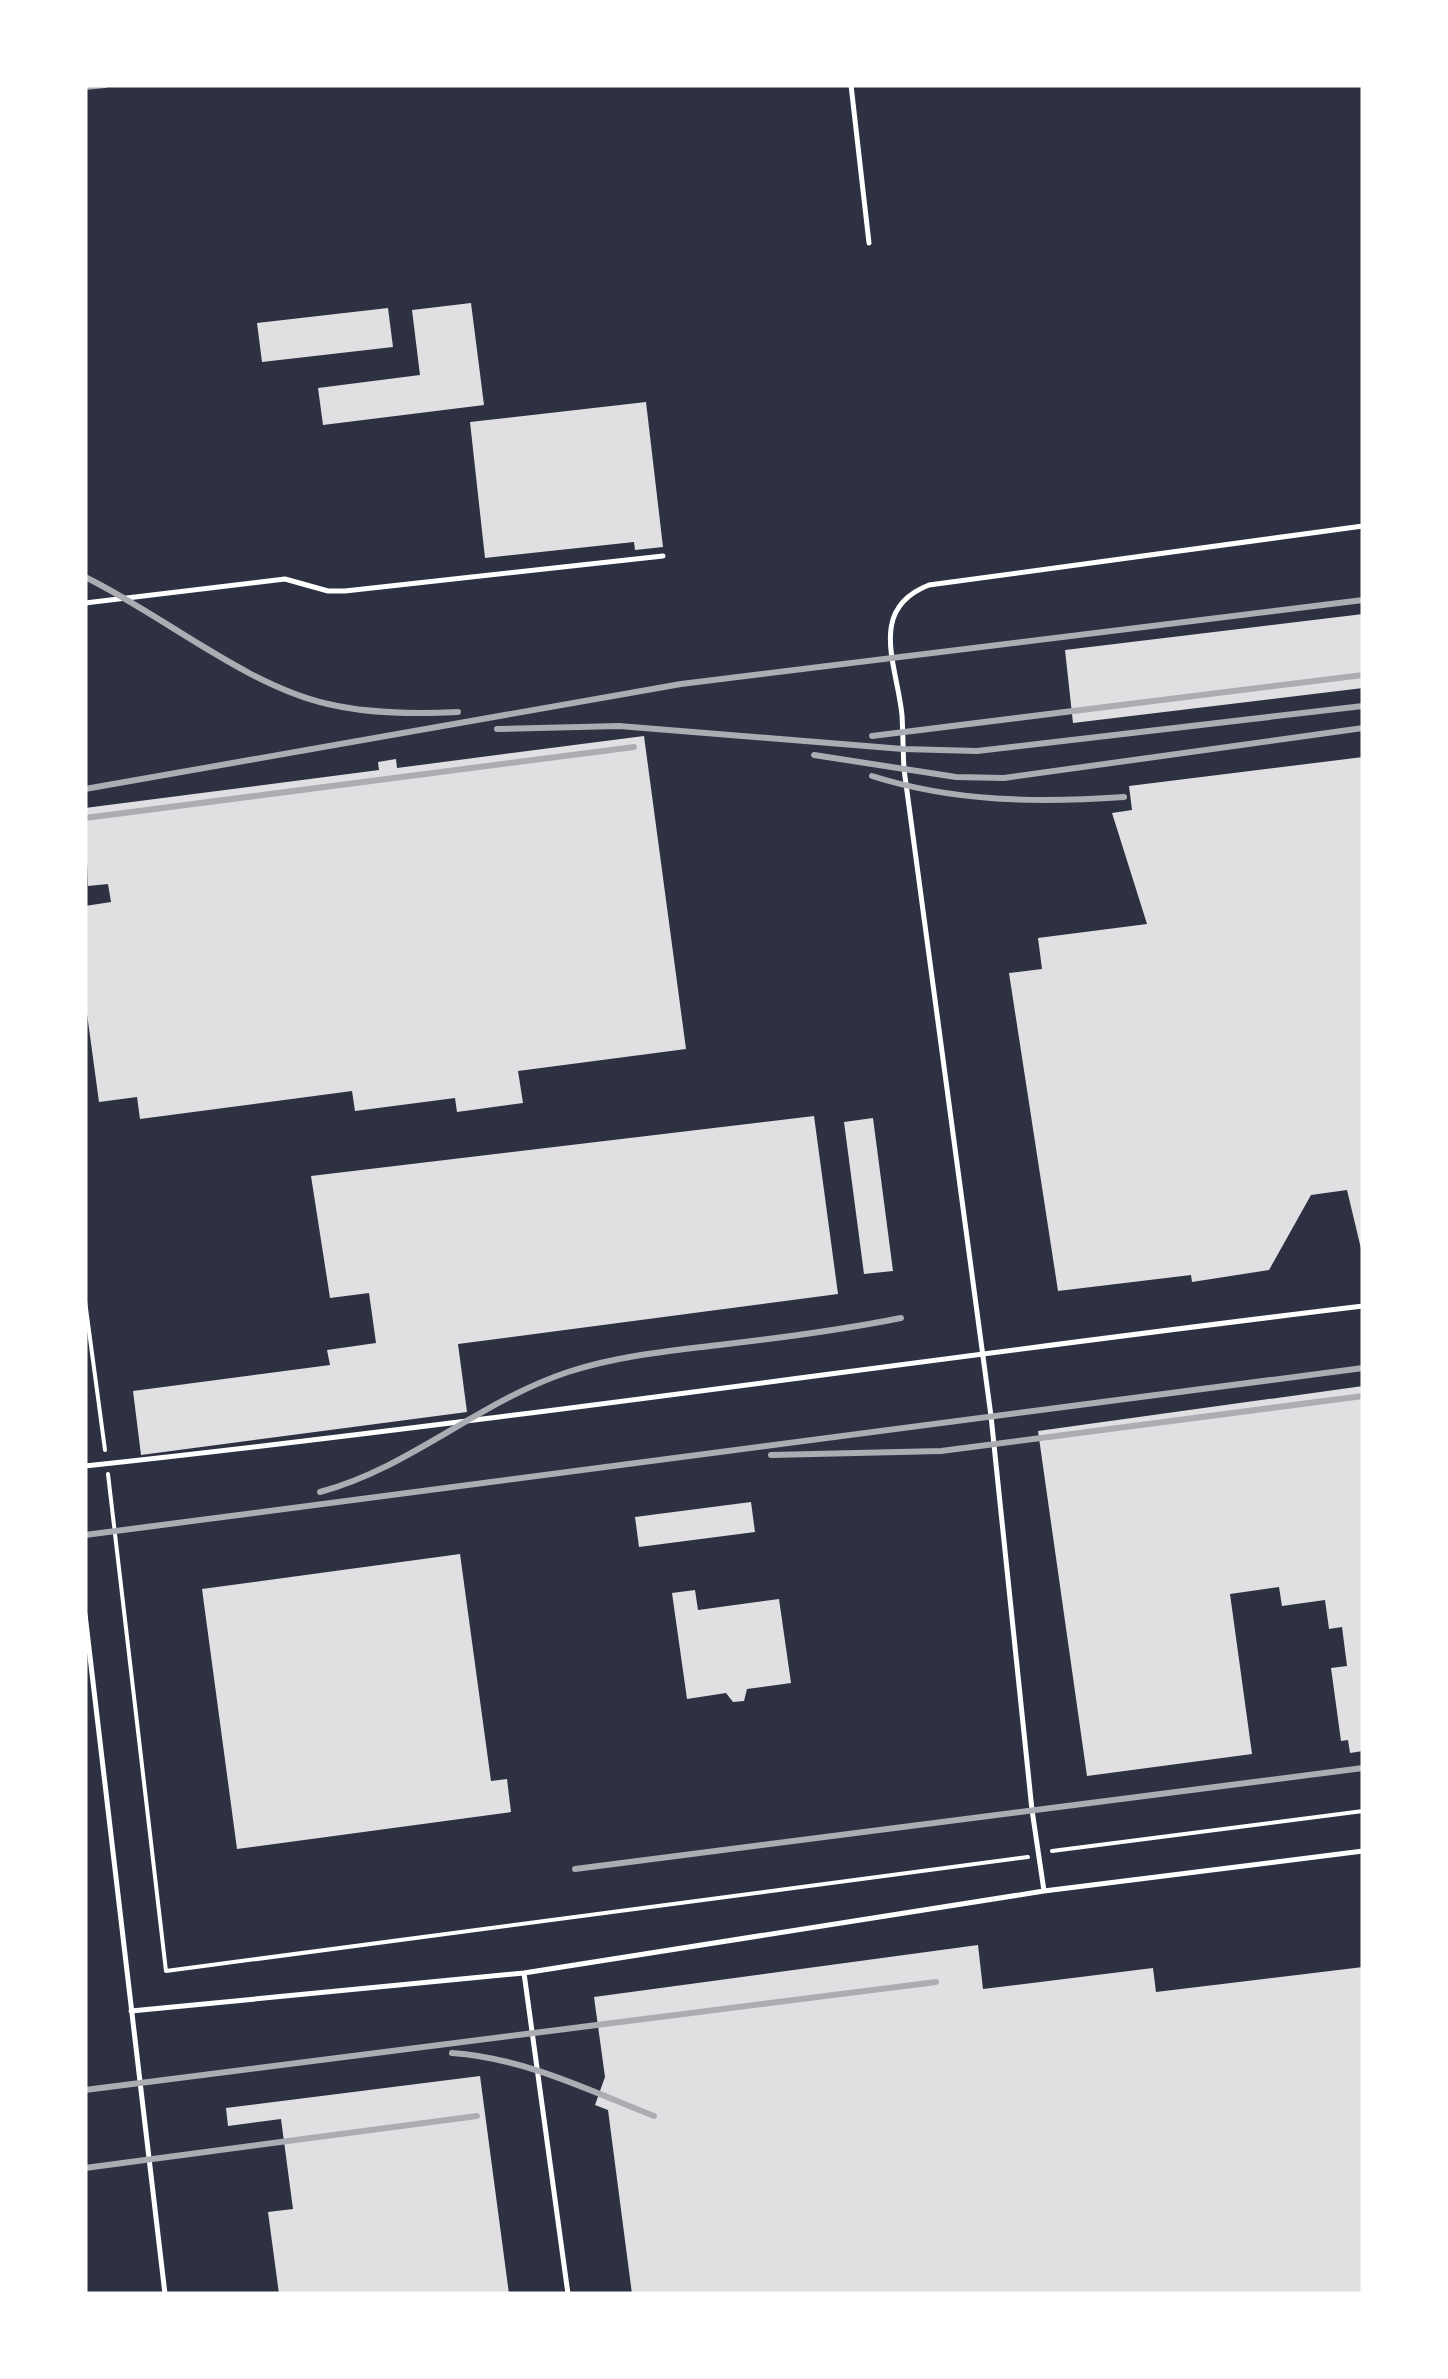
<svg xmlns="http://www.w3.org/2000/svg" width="1448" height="2379" font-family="Roboto,sans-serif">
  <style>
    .building { fill: #e0e0e3 }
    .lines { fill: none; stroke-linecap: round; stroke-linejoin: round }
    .path { stroke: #fff; stroke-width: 4 }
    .service { stroke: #fff; stroke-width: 5 }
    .rail { stroke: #abadb3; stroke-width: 6 }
  </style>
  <rect width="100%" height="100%" fill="#2d3142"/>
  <path class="building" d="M471,303L484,405L323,425L318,388L420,375L412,310Z
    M388,308L393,347L262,362L257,323Z
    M646,402L663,547L635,550L634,542L485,558L470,422Z
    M1363,614V688L1073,723L1065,650Z
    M644,736L686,1049L518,1071L523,1103L457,1112L455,1098L355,1111L352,1091L140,1119L137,1097L99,1102L85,999V906L111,902L108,884L88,886L85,808L379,770L378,762L396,759L397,768Z
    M1363,757V1257L1347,1190L1311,1195L1269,1270L1192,1282L1191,1275L1058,1291L1009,973L1042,969L1038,938L1147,924L1112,813L1132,810L1129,786Z
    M814,1116L838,1294L458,1344L467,1412L141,1455L133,1391L330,1365L327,1350L376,1343L369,1293L330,1298L311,1176Z
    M873,1118L893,1271L864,1274L844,1122Z
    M1363,1386V1751L1350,1753L1348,1740L1341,1741L1331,1668L1347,1666L1342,1627L1329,1629L1325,1600L1282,1606L1279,1587L1230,1594L1252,1754L1087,1776L1038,1431Z
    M751,1502L755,1532L639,1547L635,1517Z
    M460,1554L491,1781L507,1779L511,1812L237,1849L202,1589Z
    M695,1590L698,1610L779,1599L791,1683L747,1689L744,1701L733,1702L726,1693L687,1699L672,1593Z
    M978,1945L983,1989L1153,1968L1156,1992L1363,1967V2294H632L608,2110L595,2105L605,2077L594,1997Z
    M480,2076L509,2294H279L268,2212L293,2209L281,2119L228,2126L226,2108Z"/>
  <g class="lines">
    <path class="path" d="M85,1301L105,1450
      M108,1474L166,1971L1028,1857
      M1052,1851L1363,1811"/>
    <path class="service" d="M851,85L869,243
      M85,603L285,579L328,591H345L663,556
      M85,1466C512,1420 937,1357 1363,1306
      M85,1614L165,2294
      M1044,1891L1032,1810L991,1416L904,769C903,751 903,733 902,715C897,665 867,609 929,585L1363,526
      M524,1973L568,2294
      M131,2011L524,1973L1044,1891L1363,1851"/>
    <path class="rail" d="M85,87L105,85
      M85,577C163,615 245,685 328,704C370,714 415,714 458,712
      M497,729L619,726L903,749L977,751L1363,706
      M872,736L1363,675
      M814,755L956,777L1004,778L1363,728
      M872,776C954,802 1038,803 1124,797
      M85,789L681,684L1363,600
      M85,818L634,747
      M771,1455L941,1451L1363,1396
      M320,1492C410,1468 480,1401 568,1372C617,1356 668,1351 719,1345C780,1338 841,1330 901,1318
      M85,1535L1363,1368
      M575,1869L1363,1768
      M452,2053C524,2058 588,2090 654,2116
      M85,2090L936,1982
      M85,2168L477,2116"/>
  </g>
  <rect width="1448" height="2379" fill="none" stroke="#ffffff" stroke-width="175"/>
</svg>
